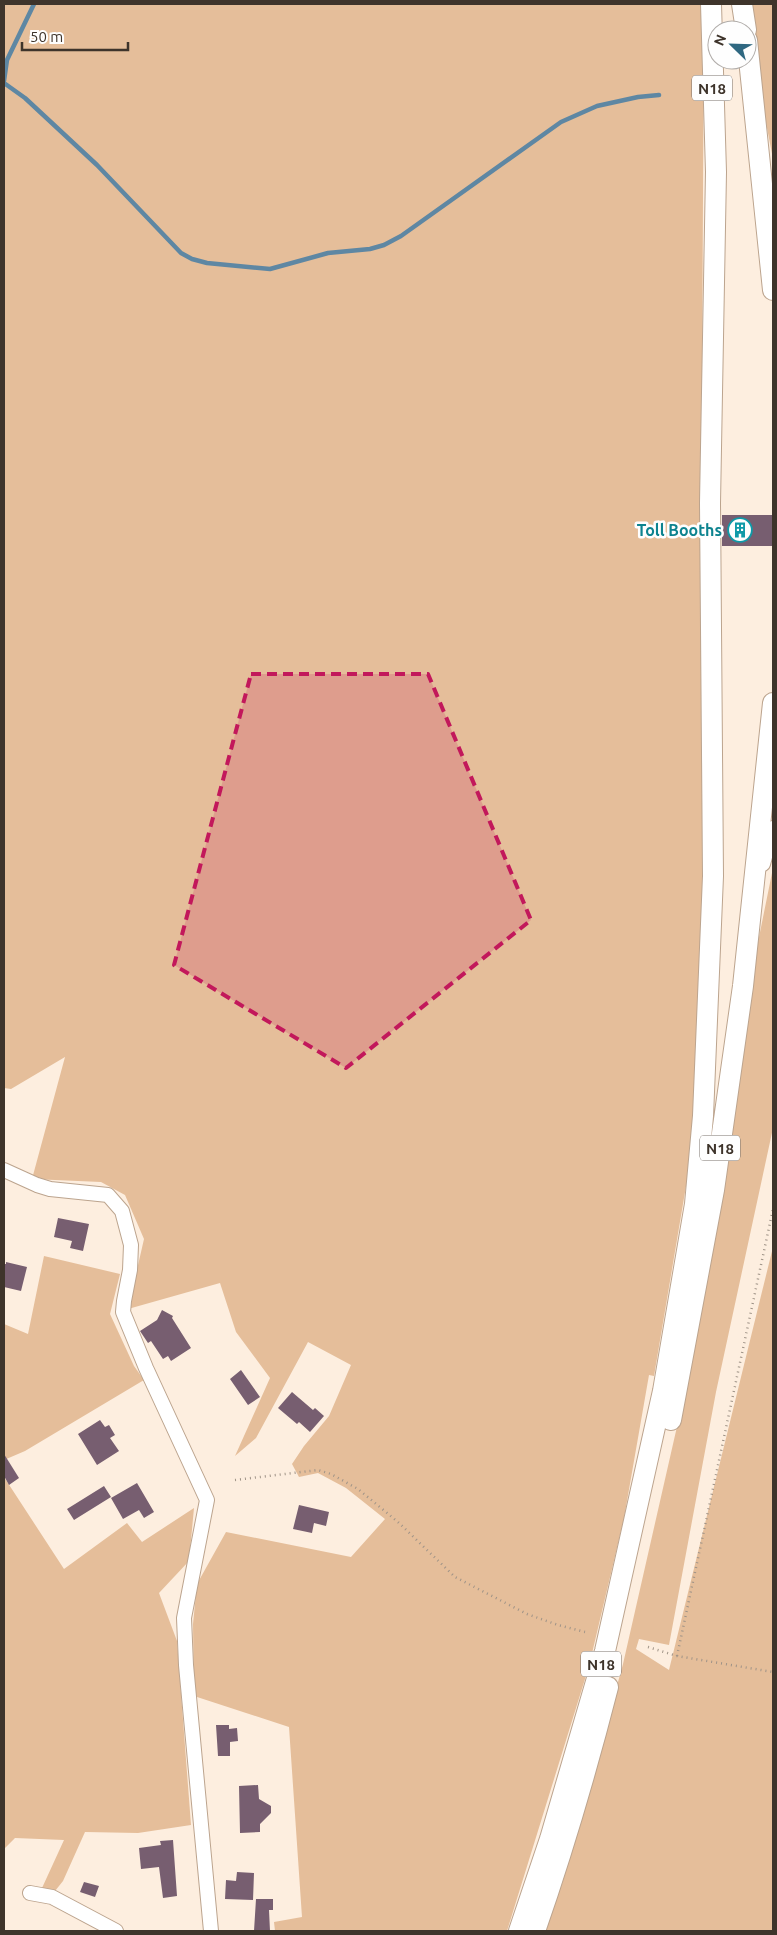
<svg xmlns="http://www.w3.org/2000/svg" width="777" height="1935" font-family="Ubuntu,sans-serif">
  <style>
    .green { fill: #e5be9a }
    .lines { fill: none; stroke-linecap: round; stroke-linejoin: round }
    .stream { stroke: #5e87a3; stroke-width: 4.5 }
    .building { fill: #775e70 }
    .minor-casing { stroke: #bca48e; stroke-width: 16 }
    .highway-casing { stroke: #bca48e; stroke-width: 22 }
    .path { stroke: #9f9387; stroke-width: 2.5; stroke-dasharray: 1 4; stroke-linecap: butt }
    .minor { stroke: #fff; stroke-width: 14 }
    .highway { stroke: #fff; stroke-width: 20 }
    .marked { fill: #c2185b; fill-opacity: 0.2; stroke: #c2185b; stroke-width: 4; stroke-dasharray: 10 6; stroke-linejoin: round }
    .labels { text-anchor: middle; dominant-baseline: central; stroke-width: 5; stroke-linejoin: round; paint-order: stroke }
    .shield { fill: #fefefe; stroke: #78716a; stroke-width: 1 }
    .shield-label { font-size: 15px; font-weight: bold; fill: #3e342b }
    .culture-label { font-size: 16px; font-weight: bold; fill: #0d838f; stroke: #fefefe; text-anchor: end }
  </style>
  <rect width="100%" height="100%" fill="#fdeedf"/>
  <path class="green" d="M4,4H704L702,391L705,599V867L699,1109L654,1376L649,1375L624,1518L589,1666L507,1931H275L274,1922L302,1917L289,1727L194,1696L193,1624L197,1584L226,1532L351,1557L385,1519L346,1488L318,1473L299,1477L292,1464L304,1446L329,1416L351,1365L308,1342L256,1438L235,1456L270,1378L236,1332L220,1283L128,1309L144,1239L125,1195L101,1182L32,1179L65,1057L11,1089L4,1088Z
    M749,4H773V159L756,71Z
    M773,868V1128L716,1392L669,1645L639,1639L636,1649L669,1670L773,1247V1931H544L562,1884L623,1664L681,1409L704,1296L756,952Z
    M44,1256L120,1274L110,1314L134,1366L144,1380L25,1451L4,1460V1324L28,1334Z
    M4,1477L64,1569L127,1523L142,1542L194,1508L189,1561L159,1593L177,1641L191,1825L138,1833L85,1832L63,1881L55,1891L42,1888L64,1840L15,1838L4,1849Z"/>
  <g class="lines">
    <path class="stream" d="M4,81L7,60L34,4
      M4,83L25,98L97,165L181,253L192,259L207,263L270,269L328,253L370,249L384,245L401,236L561,122L597,106L638,97L659,95"/>
  </g>
  <path class="building" d="M722,515H773V546H722Z
    M58,1218L89,1224L83,1251L70,1248L72,1241L54,1237Z
    M6,1262L27,1267L21,1291L4,1287V1264H6Z
    M162,1310L173,1316L172,1318L191,1348L171,1361L168,1356L163,1359L151,1341L148,1343L140,1331L157,1320Z
    M241,1370L260,1397L248,1405L230,1379Z
    M292,1392L313,1410L315,1408L324,1416L310,1432L299,1422L297,1424L278,1408Z
    M100,1420L105,1427L109,1425L115,1435L110,1438L119,1451L97,1465L78,1434Z
    M4,1454L19,1478L9,1485L4,1476Z
    M137,1483L154,1512L144,1518L139,1510L123,1519L111,1498Z
    M104,1486L111,1497L74,1520L67,1509Z
    M299,1505L329,1512L326,1526L314,1523L312,1533L293,1529Z
    M216,1725H229V1729L237,1728L238,1741L230,1742V1756H218Z
    M258,1785L259,1799L271,1806V1813L260,1824V1832L240,1833L239,1786Z
    M173,1840L177,1896L163,1898L159,1867L141,1869L139,1848L161,1845L160,1841Z
    M237,1872L254,1873L253,1900L225,1899L226,1880L236,1881Z
    M84,1882L99,1886L95,1897L80,1892Z
    M256,1899H273V1910H269L270,1931H254Z"/>
  <g class="lines">
    <g class="minor-casing">
      <path id="minor" d="M763,864L773,828
        M4,1170L37,1185L50,1189L108,1195L122,1211L131,1245L130,1270L124,1301L123,1312L146,1368L207,1500L184,1618L186,1665L211,1931
        M30,1893L52,1897L116,1931"/>
    </g>
    <g class="highway-casing">
      <path id="highway" d="M742,4L746,30
        M747,40L773,290
        M671,1420L714,1190L743,986L773,703
        M519,1931L550,1839L605,1651L663,1391L695,1204L703,1116L713,876L710,503L716,172L711,4
        M535,1931C563,1851 587,1769 608,1687"/>
    </g>
    <path class="path" d="M235,1480L318,1470L331,1474L358,1489L398,1522L455,1577L527,1614L558,1625L585,1632
      M648,1647L677,1656L773,1672
      M677,1656L773,1209"/>
    <use href="#minor" class="minor"/>
    <use href="#highway" class="highway"/>
  </g>
  <path class="marked" d="M251,674H428L531,920L346,1068L174,965Z"/>
  <defs>
    <g id="building-ring" transform="scale(1.25)"><circle r="9.5" fill="#fefefe" stroke="#0f9aa8" stroke-width="1.5"/><path d="M-4-6H4V6H1V3H-1V6H-4ZM-2.5-4.3h1.7v1.8h-1.7ZM.8-4.3h1.7v1.8H.8ZM-2.5-1h1.7V.8h-1.7ZM.8-1h1.7V.8H.8Z" fill="#0f9aa8"/></g>
  </defs>
  <g fill-rule="evenodd">
    <use href="#building-ring" x="740" y="530"/>
  </g>
  <g class="labels">
    <g class="shield">
      <rect x="692" y="75.5" width="40" height="25" rx="4"/>
      <rect x="700" y="1135.5" width="40" height="25" rx="4"/>
      <rect x="581" y="1651.5" width="40" height="25" rx="4"/>
    </g>
    <g class="shield-label">
      <text x="712" y="88">N18</text>
      <text x="720" y="1148">N18</text>
      <text x="601" y="1664">N18</text>
    </g>
    <g class="culture-label">
      <text x="722" y="530">Toll Booths</text>
    </g>
  </g>
  <rect width="777" height="1935" fill="none" stroke="#3e342b" stroke-width="10"/>
  <g transform="translate(732 45) rotate(293)"><circle r="24" fill="#fefefe" stroke="#b1adaa"/>
  <path d="M0-4L9 19L0 12L-9 19Z" fill="#2f6881"/>
  <text y="-8" font-size="14" font-weight="bold" text-anchor="middle" fill="#3e342b">N</text>
  </g>
  <path d="M22 42v8h106v-8" fill="none" stroke="#3e342b" stroke-width="2.5"/>
  <text x="30" y="42" font-size="15" fill="#3e342b" stroke="#fefefe" stroke-width="4" paint-order="stroke">50 m</text>
</svg>
